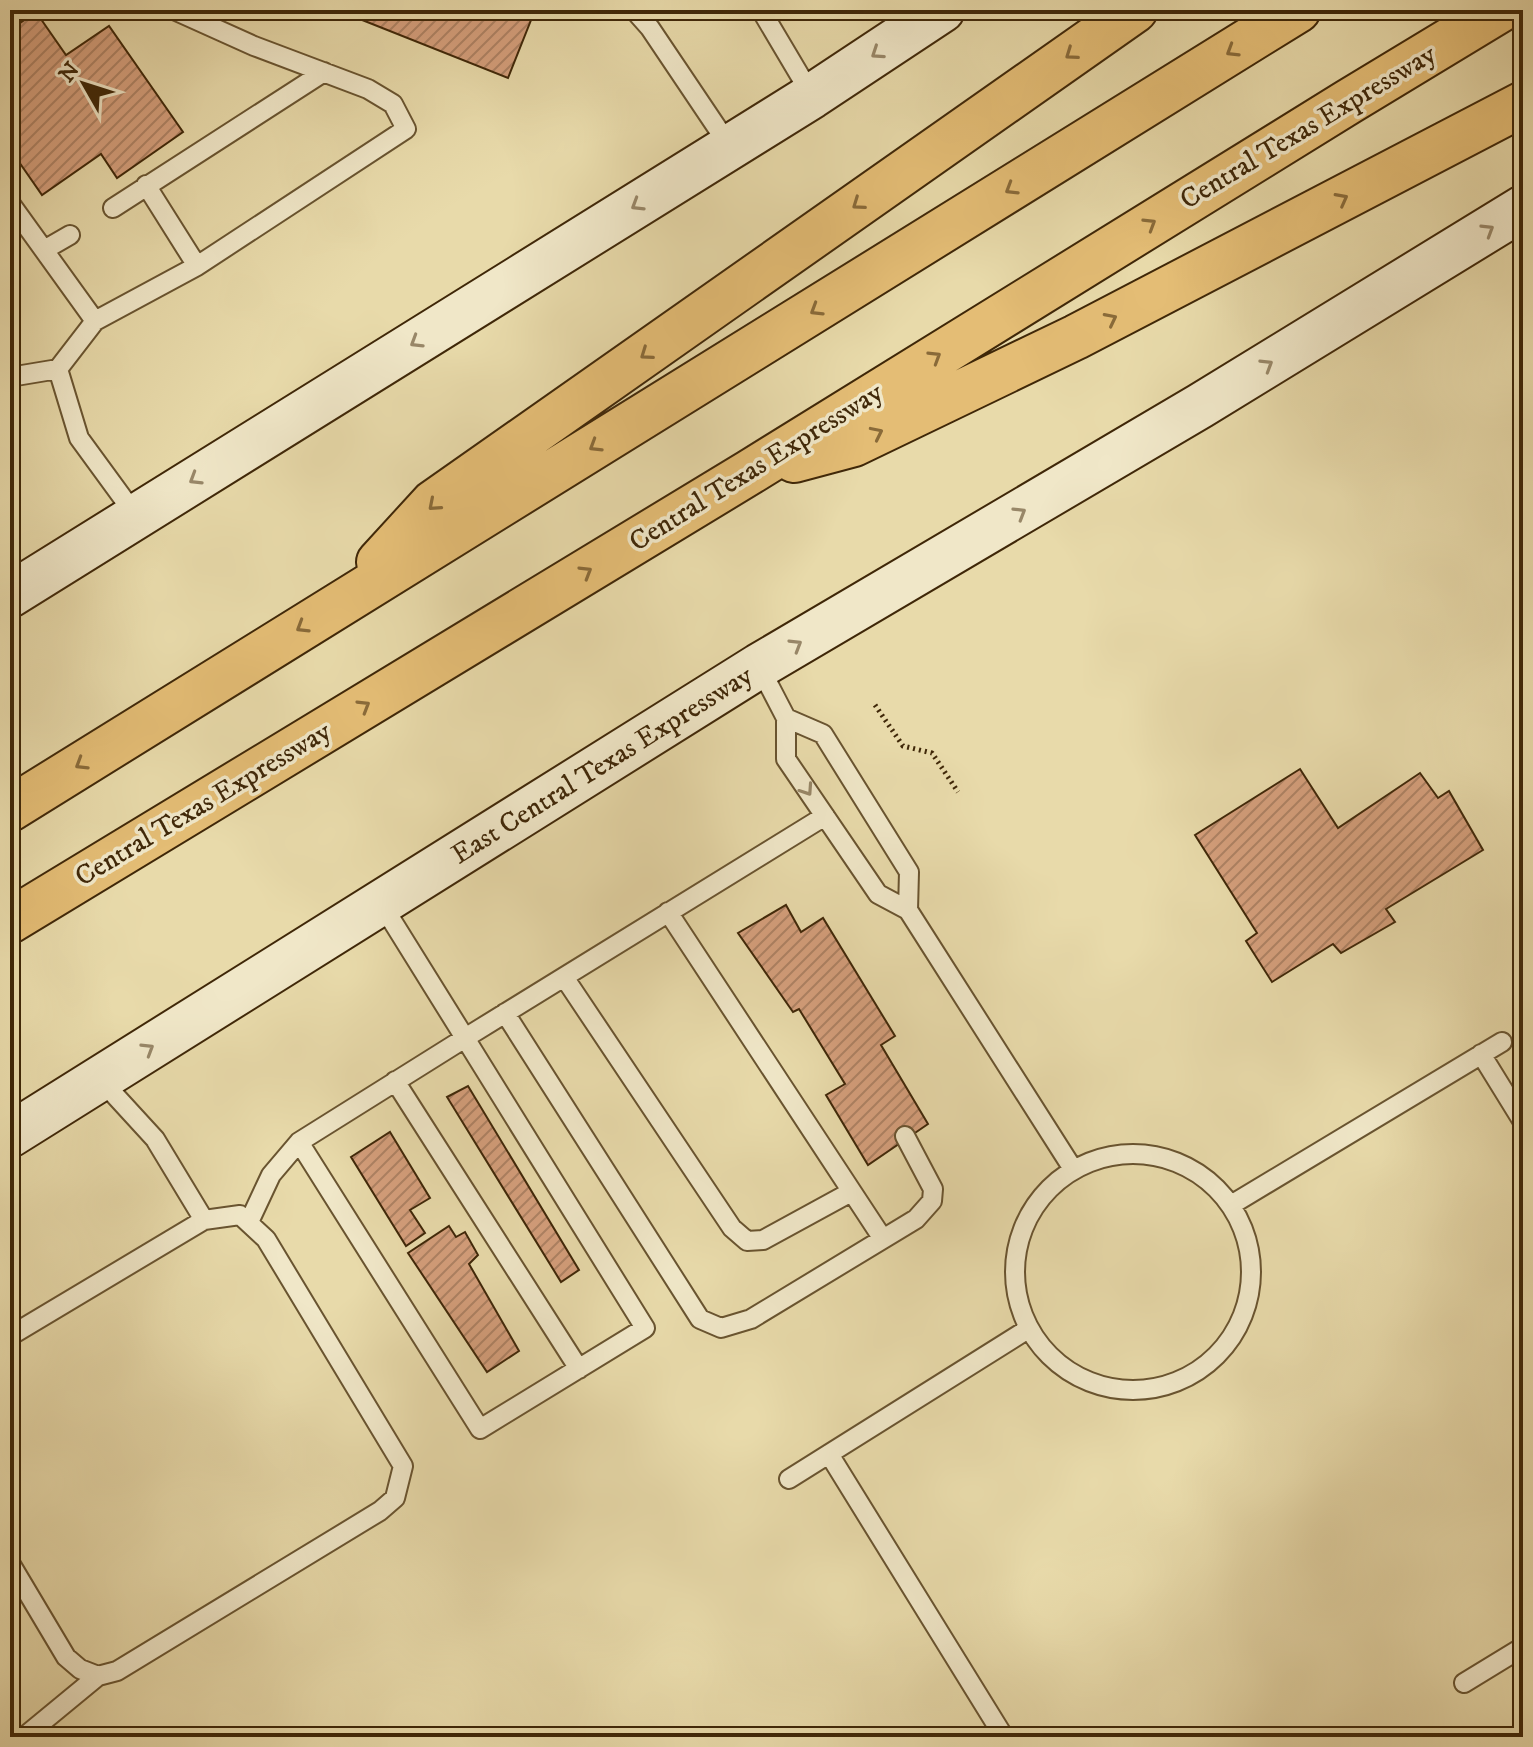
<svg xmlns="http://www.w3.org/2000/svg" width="1533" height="1747" font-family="'IM FELL DW Pica',serif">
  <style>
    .building { fill: url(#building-hatch); stroke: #3f2708; stroke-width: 2 }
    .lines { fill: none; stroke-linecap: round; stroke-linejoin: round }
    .lane-casing { stroke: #695430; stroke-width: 22 }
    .secondary-casing { stroke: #3f2708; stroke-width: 48 }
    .highway-casing { stroke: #3f2708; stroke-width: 48 }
    .path { stroke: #3f2708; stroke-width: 5; stroke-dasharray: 2 4; stroke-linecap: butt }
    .lane { stroke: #f0e7c8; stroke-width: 18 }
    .secondary { stroke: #f0e7c8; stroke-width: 44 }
    .highway { stroke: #e4bd75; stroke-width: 44 }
    .oneway { stroke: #896a39 }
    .oneway2 { stroke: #988768 }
    .labels { text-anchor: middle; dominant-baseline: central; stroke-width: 7; stroke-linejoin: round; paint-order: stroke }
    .street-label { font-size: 28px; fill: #3f2708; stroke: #f0e7c8 }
  </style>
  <defs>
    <pattern id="building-hatch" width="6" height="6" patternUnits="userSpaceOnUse" patternTransform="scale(2)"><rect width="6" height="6" fill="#d59f7c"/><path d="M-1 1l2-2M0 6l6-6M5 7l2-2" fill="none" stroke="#ae8264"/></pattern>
  </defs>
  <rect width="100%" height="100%" fill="#e8daaa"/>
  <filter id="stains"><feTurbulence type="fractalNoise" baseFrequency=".0025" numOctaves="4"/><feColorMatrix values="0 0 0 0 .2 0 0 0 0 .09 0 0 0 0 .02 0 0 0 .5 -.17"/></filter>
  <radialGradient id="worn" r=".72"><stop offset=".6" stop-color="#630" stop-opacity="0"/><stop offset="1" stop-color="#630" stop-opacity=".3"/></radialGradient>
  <path class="building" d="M337,10H535L508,78Z
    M36,12L66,55L109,26L183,132L117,178L101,154L42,195L10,149V30Z
    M1300,769L1338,828L1420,773L1438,798L1449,791L1483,850L1386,909L1395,922L1341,953L1333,944L1272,982L1246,941L1257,933L1195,835Z
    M786,905L801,932L823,918L895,1036L881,1045L928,1124L868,1165L826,1095L845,1084L799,1009L793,1012L738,933Z
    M468,1086L579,1270L561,1282L447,1097Z
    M390,1132L430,1198L410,1210L425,1233L406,1246L351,1157Z
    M449,1226L456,1237L465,1232L478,1255L469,1264L519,1351L487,1372L408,1253Z"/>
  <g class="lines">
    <g class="lane-casing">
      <path id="lane" d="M634,10L650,28L730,147
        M761,10L812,96
        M146,185L197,266
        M10,203L95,321L58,369L79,438L136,516
        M113,208L324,72
        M44,250L70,235
        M95,321L197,266L406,129L393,104L368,89L254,46L174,10
        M10,377L58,369
        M759,666L786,718V759L878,894L908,910L909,872L823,734L786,718
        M908,910L1073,1169
        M668,912L883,1239
        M564,977L732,1228L747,1241L763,1240L851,1192
        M505,1013L700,1319L721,1328L751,1319L916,1219L932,1201L933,1189L905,1136
        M1481,1054L1523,1122
        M100,1079L155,1139L204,1220
        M395,1081L579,1369
        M299,1142L480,1429L645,1328L465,1038L825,816
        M1015 1272a118 118 0 1 1 236 0a118 118 0 1 1-236 0Z
        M1231,1205L1502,1042
        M249,1222L271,1175L299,1142L465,1038L381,903
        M10,1336L204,1220L240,1215L266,1239L403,1466L395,1498L380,1511L117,1671L98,1676L80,1669L66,1657L10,1563
        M829,1454L1004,1737
        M789,1479L1028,1329
        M1464,1683L1523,1647
        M24,1737L98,1676"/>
    </g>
    <g class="secondary-casing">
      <path id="secondary" d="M10,595L812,96L942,10
        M10,1135L759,666L1200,406L1523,208"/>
    </g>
    <g class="highway-casing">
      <path id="highway" d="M794,460L854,444L1076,337L1523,104
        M379,562L433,503L1135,10
        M10,809L1298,10
        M10,921L750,472L1348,102L1500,10"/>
    </g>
    <path class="path" d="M875,705L903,746L932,753L958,792"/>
    <use href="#lane" class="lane"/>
    <use href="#secondary" class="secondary"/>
    <use href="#highway" class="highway"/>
  </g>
  <defs><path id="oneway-chevron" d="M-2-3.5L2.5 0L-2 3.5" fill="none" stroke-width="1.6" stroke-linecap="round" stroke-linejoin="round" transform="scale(2)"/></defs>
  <g class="oneway">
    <use href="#oneway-chevron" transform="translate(1232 51) rotate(148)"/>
    <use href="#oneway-chevron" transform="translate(1071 54) rotate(145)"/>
    <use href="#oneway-chevron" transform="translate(1011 189) rotate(148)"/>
    <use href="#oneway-chevron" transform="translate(1342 199) rotate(-28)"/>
    <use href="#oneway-chevron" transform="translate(858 204) rotate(145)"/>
    <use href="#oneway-chevron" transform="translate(1150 224) rotate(-32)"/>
    <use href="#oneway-chevron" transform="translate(816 310) rotate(148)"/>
    <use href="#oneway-chevron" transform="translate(1111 319) rotate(-27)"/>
    <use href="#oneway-chevron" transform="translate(646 354) rotate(145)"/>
    <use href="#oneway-chevron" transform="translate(935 357) rotate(-32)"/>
    <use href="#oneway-chevron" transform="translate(877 433) rotate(-26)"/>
    <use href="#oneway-chevron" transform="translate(595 446) rotate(148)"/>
    <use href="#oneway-chevron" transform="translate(434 505) rotate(139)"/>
    <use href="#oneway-chevron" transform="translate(586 572) rotate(-31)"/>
    <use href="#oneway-chevron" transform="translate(302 627) rotate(148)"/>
    <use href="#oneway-chevron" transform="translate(364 706) rotate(-31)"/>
    <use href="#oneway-chevron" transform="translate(81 764) rotate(148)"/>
  </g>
  <g class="oneway2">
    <use href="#oneway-chevron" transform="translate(877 53) rotate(146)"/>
    <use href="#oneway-chevron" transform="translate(637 205) rotate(148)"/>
    <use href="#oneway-chevron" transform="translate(1488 230) rotate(-32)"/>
    <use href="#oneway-chevron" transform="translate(416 342) rotate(148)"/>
    <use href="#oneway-chevron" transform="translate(1267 365) rotate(-32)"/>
    <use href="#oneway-chevron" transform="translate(195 479) rotate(148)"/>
    <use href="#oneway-chevron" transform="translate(1020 513) rotate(-31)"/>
    <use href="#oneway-chevron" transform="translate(796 645) rotate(-31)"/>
    <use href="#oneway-chevron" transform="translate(807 790) rotate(56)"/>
    <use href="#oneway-chevron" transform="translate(148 1049) rotate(-32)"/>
  </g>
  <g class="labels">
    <g class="street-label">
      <text transform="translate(1308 127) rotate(-31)">Central Texas Expressway</text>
      <text transform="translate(756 467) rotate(-32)">Central Texas Expressway</text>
      <text transform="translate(602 765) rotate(-32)">East Central Texas Expressway</text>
      <text transform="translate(203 804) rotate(-31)">Central Texas Expressway</text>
    </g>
  </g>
  <rect width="1533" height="1747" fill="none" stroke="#e8daaa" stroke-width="40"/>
  <rect x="12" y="12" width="1509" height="1723" fill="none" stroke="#3f2708" stroke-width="4"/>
  <rect x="20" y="20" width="1493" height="1707" fill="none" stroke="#3f2708" stroke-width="2"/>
  <g transform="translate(84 84) rotate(309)" stroke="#f0e7c8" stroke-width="6" paint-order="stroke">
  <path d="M0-6L14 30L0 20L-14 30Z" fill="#3f2708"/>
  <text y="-12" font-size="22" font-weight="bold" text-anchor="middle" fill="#3f2708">N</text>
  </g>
  <rect width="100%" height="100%" filter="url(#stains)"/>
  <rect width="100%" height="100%" fill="url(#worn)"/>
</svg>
